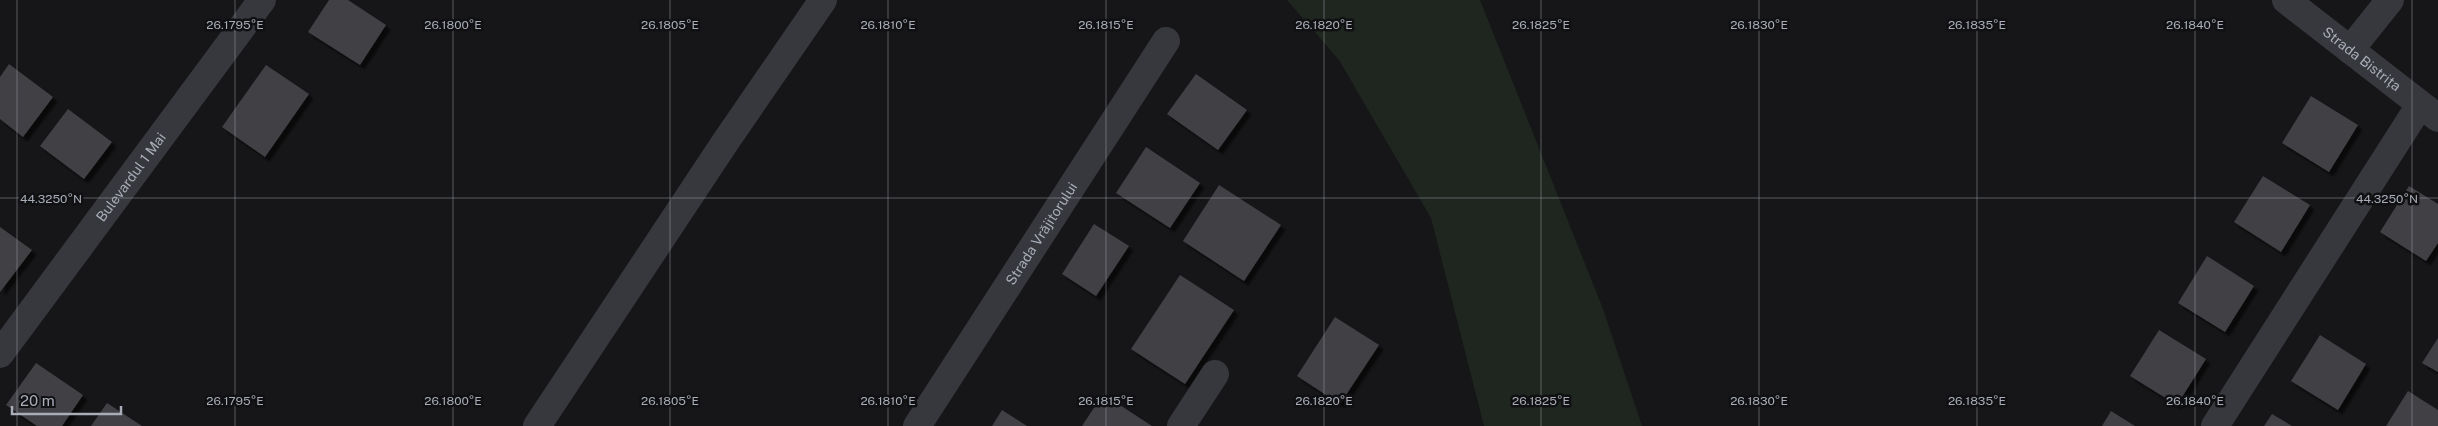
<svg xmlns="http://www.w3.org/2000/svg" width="2438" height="426" font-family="'Public Sans',sans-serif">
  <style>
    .green { fill: #1e261f }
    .building { fill: #404145; filter: url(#shadow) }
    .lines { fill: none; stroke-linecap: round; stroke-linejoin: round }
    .street { stroke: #37383d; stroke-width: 28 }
    .ticks { fill: none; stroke: #a8adb8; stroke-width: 1; stroke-opacity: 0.45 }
    .labels { text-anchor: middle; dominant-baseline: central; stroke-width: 5; stroke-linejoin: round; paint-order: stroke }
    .street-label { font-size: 14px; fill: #a8adb8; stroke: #111113 }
    .ticks-label { font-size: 12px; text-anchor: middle; fill: #a8adb8; stroke: #111113; stroke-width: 5; stroke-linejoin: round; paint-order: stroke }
  </style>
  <defs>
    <filter id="shadow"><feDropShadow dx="4.5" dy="4.5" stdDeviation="1" flood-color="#0009"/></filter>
  </defs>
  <rect width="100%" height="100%" fill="#161618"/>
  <path class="green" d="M1287,0H1480L1603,309L1642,426H1484L1431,218L1339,60Z"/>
  <path class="building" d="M329,0H348L386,25L360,65L308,32Z
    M9,64L53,97L23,137L0,119V77Z
    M266,65L309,94L265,157L222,127Z
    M1196,74L1247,110L1218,150L1167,114Z
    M2311,96L2358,125L2329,172L2282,143Z
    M68,109L112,142L84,179L40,146Z
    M1146,147L1200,183L1170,228L1116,193Z
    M2263,176L2310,205L2281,252L2234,222Z
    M1219,185L1281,225L1244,281L1183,241Z
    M2409,186L2438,204V243L2426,261L2380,232Z
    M1094,224L1129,246L1096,296L1062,274Z
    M0,227L32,250L0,292Z
    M2207,256L2254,286L2225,332L2178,303Z
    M1180,275L1234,310L1185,384L1131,349Z
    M1335,317L1379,345L1340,404L1297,376Z
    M2159,330L2206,359L2177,405L2130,376Z
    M2320,335L2366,364L2338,410L2291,381Z
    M2438,338V372L2422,363Z
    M36,363L83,395L62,426H37L6,405Z
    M2408,391L2438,410V426H2386Z
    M1103,394L1152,426H1082Z
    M107,403L142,426H91Z
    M1002,410L1027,426H992Z
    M2111,411L2135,426H2102Z
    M2272,414L2292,426H2264Z"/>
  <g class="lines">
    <g class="street">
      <path id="s1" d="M2286,0L2438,118"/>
      <path d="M2350,50L2390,0"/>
      <path id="s2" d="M0,354L262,0"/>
      <path d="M537,426L726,141L823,0"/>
      <path id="s3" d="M917,426L1166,41"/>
      <path d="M1181,426L1215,374"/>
      <path d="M2215,426L2420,105"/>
    </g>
  </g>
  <path class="ticks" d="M17,0V426M235,0V426M453,0V426M670,0V426M888,0V426M1106,0V426M1324,0V426M1541,0V426M1759,0V426M1977,0V426M2195,0V426M2412,0V426M0,198H2438"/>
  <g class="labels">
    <g class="street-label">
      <text stroke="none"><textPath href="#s1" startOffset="96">Strada Bistrița</textPath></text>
      <text stroke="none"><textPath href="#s2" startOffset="220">Bulevardul 1 Mai</textPath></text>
      <text stroke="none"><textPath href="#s3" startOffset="229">Strada Vrăjitorului</textPath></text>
    </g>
  </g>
  <g class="ticks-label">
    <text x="235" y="29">26.1795°E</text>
    <text x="453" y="29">26.1800°E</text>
    <text x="670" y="29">26.1805°E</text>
    <text x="888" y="29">26.1810°E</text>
    <text x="1106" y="29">26.1815°E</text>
    <text x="1324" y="29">26.1820°E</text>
    <text x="1541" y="29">26.1825°E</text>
    <text x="1759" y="29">26.1830°E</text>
    <text x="1977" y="29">26.1835°E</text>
    <text x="2195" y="29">26.1840°E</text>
    <text x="51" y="203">44.3250°N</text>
    <text x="2387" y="203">44.3250°N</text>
    <text x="235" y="405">26.1795°E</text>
    <text x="453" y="405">26.1800°E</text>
    <text x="670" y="405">26.1805°E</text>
    <text x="888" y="405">26.1810°E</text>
    <text x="1106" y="405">26.1815°E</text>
    <text x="1324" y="405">26.1820°E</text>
    <text x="1541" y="405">26.1825°E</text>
    <text x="1759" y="405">26.1830°E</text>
    <text x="1977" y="405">26.1835°E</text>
    <text x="2195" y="405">26.1840°E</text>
  </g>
  <path d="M12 406v8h109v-8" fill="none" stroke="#a8adb8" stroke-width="2.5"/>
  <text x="20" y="406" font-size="15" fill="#a8adb8" stroke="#111113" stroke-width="4" paint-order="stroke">20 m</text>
</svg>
